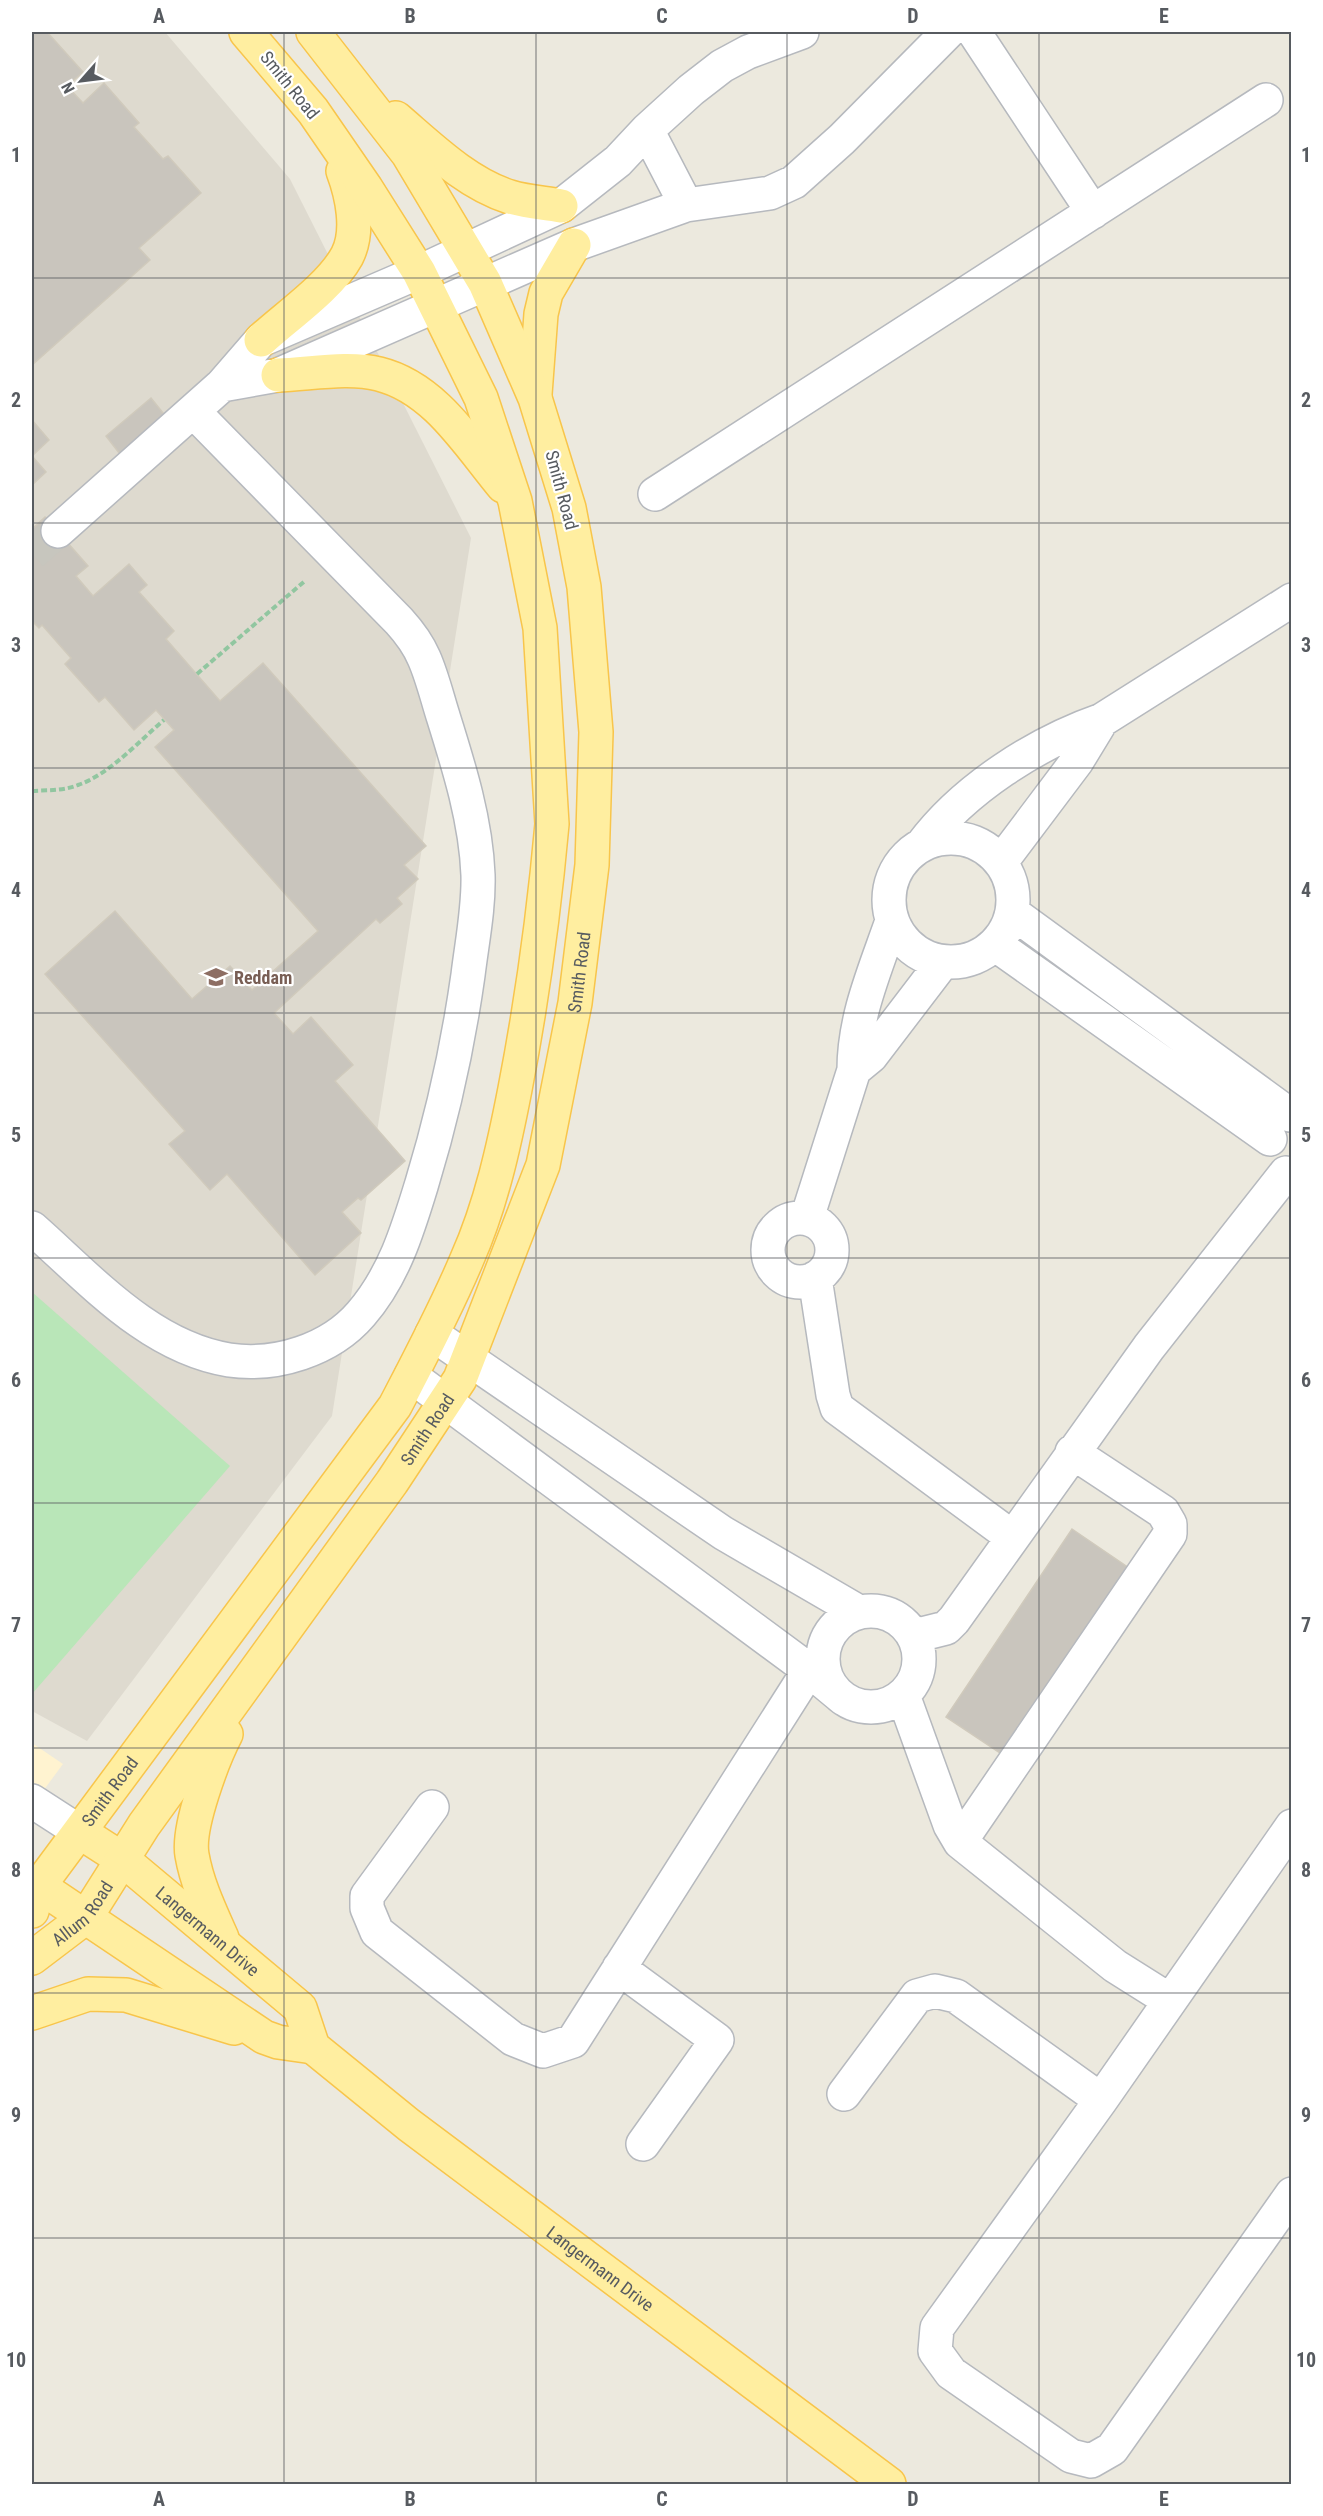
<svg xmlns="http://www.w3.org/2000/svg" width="1323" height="2516" font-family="'Roboto Condensed',sans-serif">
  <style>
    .commercial { fill: #fff3d0 }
    .education { fill: #dedacf }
    .green { fill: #b9e6b8 }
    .building { fill: #c9c5bd; stroke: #d0cabc; stroke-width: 1.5 }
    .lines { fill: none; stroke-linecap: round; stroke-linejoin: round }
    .minor-tunnel { stroke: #c7c6be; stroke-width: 33; stroke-dasharray: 33 16; stroke-linecap: butt }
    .minor-casing { stroke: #b6b9be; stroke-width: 36 }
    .major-casing { stroke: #f8c54b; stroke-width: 36 }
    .path { stroke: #91c6a0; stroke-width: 4; stroke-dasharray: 6 3; stroke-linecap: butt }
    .minor { stroke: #fff; stroke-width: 33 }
    .major { stroke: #ffeea0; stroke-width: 33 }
    .grid { fill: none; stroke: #575b60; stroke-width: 1.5; stroke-opacity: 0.55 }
    .labels { text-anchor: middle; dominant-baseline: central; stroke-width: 4.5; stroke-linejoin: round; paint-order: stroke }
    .street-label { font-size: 18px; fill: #575b60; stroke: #fff }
    .education-label { font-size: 18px; font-weight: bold; fill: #785e54; stroke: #fff; text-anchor: start }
    .neatline { fill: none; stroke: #575b60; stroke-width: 2 }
    .grid-label { font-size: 20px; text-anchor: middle; font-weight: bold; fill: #575b60 }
  </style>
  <rect width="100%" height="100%" fill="#ece9de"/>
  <path class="commercial" d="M32,1743L63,1764L32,1806Z"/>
  <path class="education" d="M32,32H165L290,179L471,538L332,1416L87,1741L32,1711Z"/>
  <path class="green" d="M32,1292L230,1466L32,1694Z"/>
  <path class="building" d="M32,32H47L83,72L67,86L83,103L104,83L139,123L134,127L163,159L168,156L201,193L139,248L150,260L32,365Z
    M151,398L172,424L123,458L106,436Z
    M32,420L49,440L32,456L46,472L32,485Z
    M45,517L88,566L76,576L93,596L129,564L147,585L139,592L174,631L166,639L220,701L263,663L426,846L404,865L418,879L397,898L402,904L380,923L376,919L274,1013L293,1034L311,1017L353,1065L335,1081L405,1161L361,1200L358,1198L342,1212L361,1233L315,1275L227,1174L210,1190L169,1144L185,1131L45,974L115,911L192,999L230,966L252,990L318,931L155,747L174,730L156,710L134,730L105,697L99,702L65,664L71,658L42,625L39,628L34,623L32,626V529Z
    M1072,1529L1129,1568L1003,1755L946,1717Z"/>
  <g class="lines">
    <path class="minor-tunnel" d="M32,554L58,531"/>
    <g class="minor-casing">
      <path id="minor" d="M974,32L1093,212
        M647,130L686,205
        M222,385L278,375L574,245L686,205L770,193L794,182L842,139L948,32
        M655,494L1266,100
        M58,531L222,385L261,340L419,272L561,206L618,161L647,130L691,90L722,66L748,52L802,32
        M889 900a62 62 0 1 1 124 0a62 62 0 1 1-124 0Z
        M922,845C964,789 1036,743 1102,720L1292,600
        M1001,862L1077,761L1102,720
        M1013,913L1290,1115
        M996,945L1270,1139
        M854,1070L871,1056L942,963
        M807,1218L854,1070C854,1017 875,970 892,921
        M768 1250a32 32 0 1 1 64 0a32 32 0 1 1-64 0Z
        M32,1228C90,1279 149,1347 229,1360C276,1367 330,1350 361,1314C394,1276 408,1229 422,1183C443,1114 458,1046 468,975C472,942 479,908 478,875C476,821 459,767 443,716C437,697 432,676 424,658C418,644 409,632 399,621L193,411
        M815,1278L833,1395L837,1408L1012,1537
        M432,1334L723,1533L859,1612
        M411,1376L809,1670L844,1699
        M823 1659a48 48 0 1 1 96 0a48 48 0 1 1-96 0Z
        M914,1636L946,1628L954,1620L1149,1347L1286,1173
        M903,1695L950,1825L960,1842L1115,1966L1169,2000
        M32,1801L80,1832
        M432,1807L367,1896V1908L377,1932L513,2039L543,2051L573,2041L809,1670
        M1292,1826L1101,2100L937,2328L935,2351L951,2373L1071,2456L1091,2461L1112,2449L1292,2194
        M960,1842L1170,1534V1524L1163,1512L1072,1452
        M619,1968L717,2040L643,2144
        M844,2094L917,1996L935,1991L956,1996L1101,2100"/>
    </g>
    <g class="major-casing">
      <g id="major">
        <path d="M396,118C430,147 466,183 510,197C526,202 544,203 561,206"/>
        <path d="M261,340C287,316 330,287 347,256C360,231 352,195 343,171"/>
        <path d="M278,375C310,374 348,366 379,374C435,388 468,444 503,486"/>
        <path d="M535,394L541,314L546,293L574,245"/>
        <path id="s1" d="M80,1832L122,1859L300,2008L313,2047L409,2125L889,2484"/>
        <path d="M39,1886L264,2037L278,2042L313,2047"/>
        <path id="s2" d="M32,1911L39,1886L395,1406C420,1358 446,1309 467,1259C491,1205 504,1146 515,1089C532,1001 544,913 552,824L540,628L515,501L481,398L419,272L366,188L313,111L246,32"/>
        <path d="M222,1938C210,1911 197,1884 192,1855C187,1827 213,1759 226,1734"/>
        <path id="s3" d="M32,1958L86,1917L144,1825L392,1482L460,1379L543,1165L575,1003L592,865L596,732L584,587L569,508L535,398L485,283L408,154L313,32"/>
        <path d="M32,2013L88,1994L126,1995L234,2028"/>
      </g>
    </g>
    <path class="path" d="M197,674L306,580
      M32,791C48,790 63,791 78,785C110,774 139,741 164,720"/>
    <use href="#minor" class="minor"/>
    <use href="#major" class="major"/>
  </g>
  <path class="grid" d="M284,32V2484M536,32V2484M787,32V2484M1039,32V2484M32,278H1292M32,523H1292M32,768H1292M32,1013H1292M32,1258H1292M32,1503H1292M32,1748H1292M32,1993H1292M32,2238H1292"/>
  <defs>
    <g id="school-bare" transform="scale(1.8)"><path d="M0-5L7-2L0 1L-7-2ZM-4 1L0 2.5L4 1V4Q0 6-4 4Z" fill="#8d6e63" stroke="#fff" stroke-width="2.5" paint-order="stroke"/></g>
  </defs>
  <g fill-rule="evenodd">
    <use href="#school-bare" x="216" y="977"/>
  </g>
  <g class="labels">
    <g class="street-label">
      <text transform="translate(290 85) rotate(51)">Smith Road</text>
      <text transform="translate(562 490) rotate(75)">Smith Road</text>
      <text stroke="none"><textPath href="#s3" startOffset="1149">Smith Road</textPath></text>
      <text stroke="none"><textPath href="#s3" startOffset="663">Smith Road</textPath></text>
      <text stroke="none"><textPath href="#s2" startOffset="144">Smith Road</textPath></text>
      <text stroke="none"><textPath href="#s3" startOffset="68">Allum Road</textPath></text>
      <text stroke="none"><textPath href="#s1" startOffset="162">Langermann Drive</textPath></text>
      <text stroke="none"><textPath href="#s1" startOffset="686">Langermann Drive</textPath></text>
    </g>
    <g class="education-label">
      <text x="234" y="977">Reddam</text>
    </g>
  </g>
  <rect width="1323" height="2516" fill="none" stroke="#ffffff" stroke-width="66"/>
  <g transform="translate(81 81) rotate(242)" stroke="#ffffff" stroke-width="4.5" paint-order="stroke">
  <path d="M0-4.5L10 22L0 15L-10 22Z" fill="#575b60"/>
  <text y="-9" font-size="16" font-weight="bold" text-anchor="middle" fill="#575b60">N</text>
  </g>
  <rect x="33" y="33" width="1257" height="2450" class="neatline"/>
  <g class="grid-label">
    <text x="159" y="23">A</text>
    <text x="410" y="23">B</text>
    <text x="662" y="23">C</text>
    <text x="913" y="23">D</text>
    <text x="1164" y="23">E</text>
    <text x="16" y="162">1</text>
    <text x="1306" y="162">1</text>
    <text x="16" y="407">2</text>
    <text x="1306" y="407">2</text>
    <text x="16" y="652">3</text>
    <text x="1306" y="652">3</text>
    <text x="16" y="897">4</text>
    <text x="1306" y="897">4</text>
    <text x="16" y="1142">5</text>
    <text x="1306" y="1142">5</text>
    <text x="16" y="1387">6</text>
    <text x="1306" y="1387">6</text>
    <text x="16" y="1632">7</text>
    <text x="1306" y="1632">7</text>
    <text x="16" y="1877">8</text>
    <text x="1306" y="1877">8</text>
    <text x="16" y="2122">9</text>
    <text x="1306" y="2122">9</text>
    <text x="16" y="2367">10</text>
    <text x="1306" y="2367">10</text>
    <text x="159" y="2506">A</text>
    <text x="410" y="2506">B</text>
    <text x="662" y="2506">C</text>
    <text x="913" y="2506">D</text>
    <text x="1164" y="2506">E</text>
  </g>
</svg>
